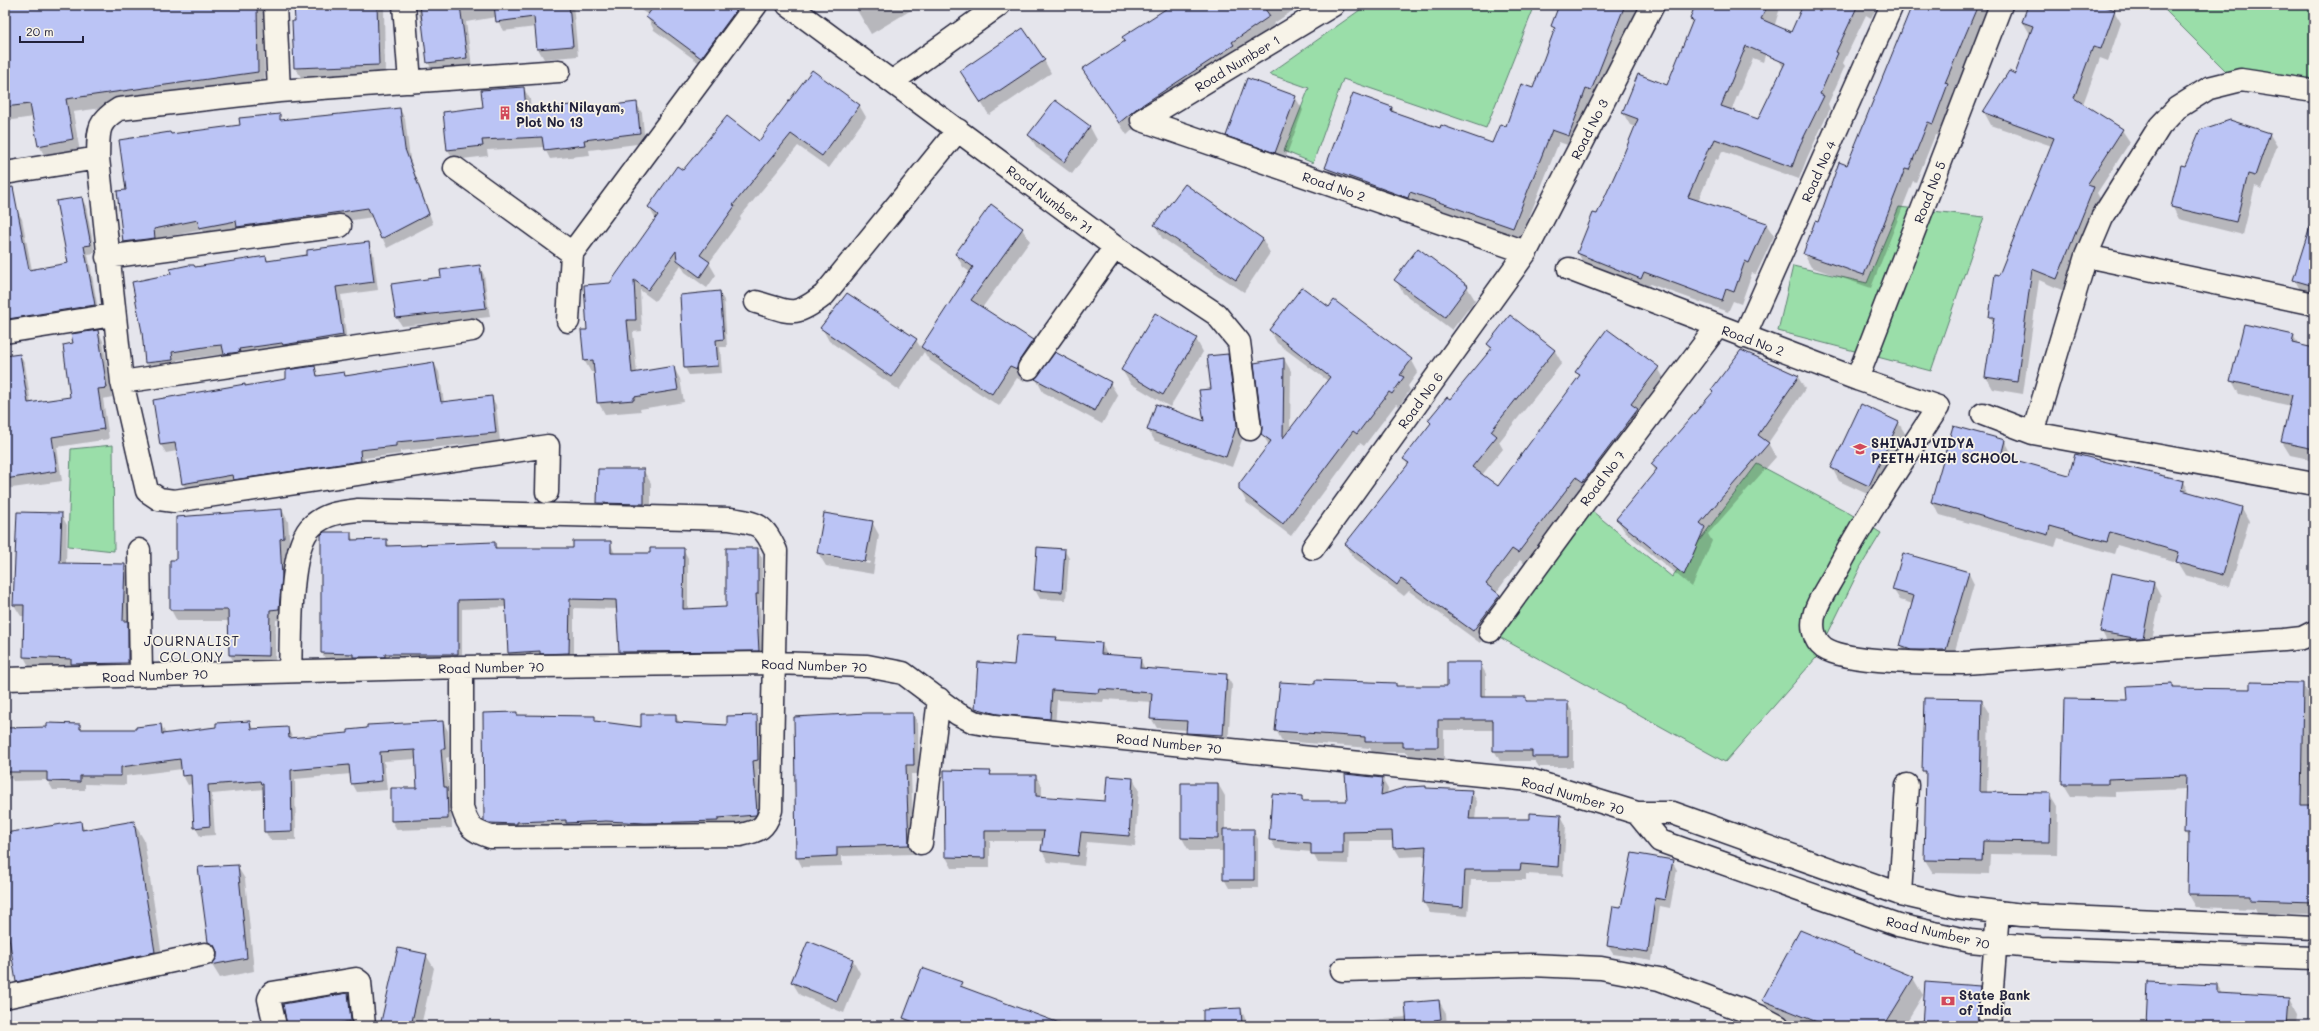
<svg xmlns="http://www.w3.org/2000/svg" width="2319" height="1031" font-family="Mali,sans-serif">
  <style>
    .green { fill: #9adea9; stroke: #5e8072 }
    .shadow { fill: #0003; fill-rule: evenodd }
    .building { fill: #bbc4f5; stroke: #22223b; fill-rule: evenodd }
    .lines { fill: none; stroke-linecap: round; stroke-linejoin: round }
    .street-casing { stroke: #22223b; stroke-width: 25 }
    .street { stroke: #f7f3e8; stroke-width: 22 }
    .labels { text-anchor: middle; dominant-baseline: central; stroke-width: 3.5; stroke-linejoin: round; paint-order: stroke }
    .street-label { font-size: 13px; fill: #22223b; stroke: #f7f3e8 }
    .poi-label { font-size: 13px; font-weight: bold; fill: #22223b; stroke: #f7f3e8; text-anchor: start }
    .neighbourhood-label { font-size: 14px; letter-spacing: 1px; fill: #22223b; stroke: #f7f3e8 }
  </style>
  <rect width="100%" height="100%" fill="#e5e5ec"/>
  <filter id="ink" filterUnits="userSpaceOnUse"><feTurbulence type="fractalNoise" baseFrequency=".025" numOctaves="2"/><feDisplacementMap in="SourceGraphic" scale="8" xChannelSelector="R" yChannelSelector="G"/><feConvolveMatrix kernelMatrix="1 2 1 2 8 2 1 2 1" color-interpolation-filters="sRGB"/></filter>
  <g filter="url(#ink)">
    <path class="green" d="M1367,5H1535L1486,128L1343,79L1313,163L1284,151L1309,88L1269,74Z
      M2160,5H2314V99L2244,89Z
      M1899,207L1984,217L1931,371L1778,331L1793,266L1867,283Z
      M113,445L114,551L68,546L71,449Z
      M1757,464L1844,510L1881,533L1861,566L1816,658L1725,762L1494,634L1586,506L1672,577Z"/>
    <path class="shadow" d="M5,5H263L265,85L73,112L80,152L46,159L39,145L34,117L5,121Z
      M295,5H384L385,76L302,79L295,67Z
      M417,5H573L578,56L544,59L538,49L536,27L503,31L496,17L466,22L472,67L433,72L428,62L423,25L420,19Z
      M634,5H729L736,10L744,23L709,70L654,30L647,17L648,15Z
      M854,5H918V6L871,34Z
      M1173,5H1301L1273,24L1276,29L1142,121L1127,135L1084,70L1126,41Z
      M1560,5H1638L1617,59L1576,148L1559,142L1520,240L1334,181L1327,168L1392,107L1395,113L1441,130L1493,144L1533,89L1555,30L1552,26Z
      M1696,5H1781L1763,62L1753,58L1731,111L1758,120L1784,69L1779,60L1804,5H1878L1871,18L1866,15L1843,63L1845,66L1828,104L1830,109L1807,158L1799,179L1722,151L1718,160L1716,159L1698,201L1766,224L1774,236L1756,274L1752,273L1741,304L1733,301L1728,312L1650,284L1648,291L1585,266L1578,253L1597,215L1635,127L1630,125L1623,113L1668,87L1693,23L1691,19Z
      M1920,5H1992L1953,94L1955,98L1940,136L1935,135L1916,182L1913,181L1871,288L1811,267L1804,254L1847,166Z
      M2029,5H2098L2114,11L2121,23L2108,61L2100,58L2083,104L2122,130L2130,142L2097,193L2101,200L2064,291L2039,280L2023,394L1993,389L1986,377L1994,323L1990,317L2000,276L2052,146L1991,125L1984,112L2009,73L2015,75L2030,34L2023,22Z
      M1044,60L1051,73L989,115L961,71Z
      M524,89L530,99L531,110L580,105L582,109L636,103L642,113L645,143L589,150L590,155L550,159L544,147L487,150L488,156L454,160L448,150L444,112L484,108Z
      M1295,97L1303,110L1283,165L1235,149L1227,136Z
      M1055,101L1090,127L1097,140L1072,174L1037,148L1029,135Z
      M859,105L866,117L829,168L798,146L740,217L741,219L709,263L716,275L707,288L685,272L681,265L655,301L640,290L642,331L633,332L637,373L674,368L680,379L684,402L640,409L641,411L605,414L598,402L595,372H591L584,360L588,331L610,284L656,220L649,207L683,171Z
      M400,109L405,119L410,159L433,224L387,248L373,217L244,236L206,237L202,230L159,238L160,247L130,251L124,242L118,192L128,190L171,135L241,126L279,115L282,121Z
      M2269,133L2277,146L2262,189L2255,186L2243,235L2179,219L2172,206L2186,168Z
      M1186,185L1263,240L1270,253L1244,292L1162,238L1155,225Z
      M81,198L86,206L95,253L88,254L99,314L5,327V213L17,210L22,219L32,270L69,263Z
      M2314,218V295L2301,292L2295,280Z
      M1022,229L1030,241L982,308L1033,341L1040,354L1026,374L1024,382L1017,378L999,406L929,360L924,352L899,390L829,341L822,328L847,294L916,340L921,348L971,273L963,267L956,254Z
      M368,243L373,252L378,290L341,295L347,343L230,362L225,354L177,360V369L151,371L146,362L173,275L195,268L266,257L269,262Z
      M479,266L484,275L490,317L402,326L397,318L443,278Z
      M1396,280L1467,287L1475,300L1452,330L1403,293Z
      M719,292L724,300L727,347H720L722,373L689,375L685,368L681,296Z
      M1329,308L1411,359L1418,372L1408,386L1410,390L1399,406L1396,404L1364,446L1360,443L1291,536L1247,503L1240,490L1269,445L1262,434L1284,359L1291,371L1290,430L1328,381L1277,343L1270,330Z
      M1510,316L1555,351L1562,363L1499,442L1503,449L1482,475L1499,488L1580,378L1577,372L1658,368L1665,380L1525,564L1520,560L1496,593L1507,607L1480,643L1409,591L1404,596L1353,557L1346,544L1408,465L1404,459L1432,424L1429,420L1450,401L1491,350L1488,344Z
      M98,331L103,341L112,397L103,399L109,439L57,447L62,481L5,489V357L20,355L25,365L31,404L72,397L74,344Z
      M2293,336L2299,346L2314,349V460L2290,455L2282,442L2291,406L2239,394L2232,381Z
      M1196,339L1203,352L1170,407L1130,383L1122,370Z
      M1227,355L1234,366L1243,437L1232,467L1155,441L1148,430L1205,423L1212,390Z
      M434,363L439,372L444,402L491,397L496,405L500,441L400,451V454L364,458L366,469L188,492L183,484L177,451L166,453L161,445L154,401L288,379L314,367L319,377L344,373L346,377Z
      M1798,377L1805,389L1768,443L1776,457L1708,534L1712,541L1692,587L1625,532L1617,519L1656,472L1652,464L1713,393L1712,390Z
      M1036,379L1110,383L1118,396L1102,424L1043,392Z
      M1898,422L1906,435L1876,498L1839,481L1832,468Z
      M1953,427L2005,441L2012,454L2011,460L2070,476L2184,482L2190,493L2242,508L2249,521L2230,587L2185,575L2177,562L2117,545L2114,554L2058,538L2055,547L1940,515L1932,502Z
      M643,470L651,483V517L606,516L598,503Z
      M282,510L288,521L290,549H286L287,589L285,620H276L275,666H236L230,655L229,621H177L171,610L177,561Z
      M61,514L67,525L66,564L124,565L130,576L129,626L133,633L134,674L30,668L24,657L25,616H21L14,605Z
      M825,514L872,522L879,535L873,574L826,566L818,553ZM826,554L871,562L870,564L826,556Z
      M350,533L354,541L386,540L390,546L495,544L498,549H574L610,542L615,554H651L683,549L688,558V609L727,608L757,549L762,558V602H760L763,659L625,661L620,652L617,609L574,608V662L514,661L508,653L506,607L462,609V663L327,662L322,653L323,535Z
      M1064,550L1069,558L1066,600L1040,599L1035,590Z
      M1968,572L1974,584L1952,661L1907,657L1901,646L1913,604L1900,600L1893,589Z
      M2154,583L2161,596L2150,650L2109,645L2102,632Z
      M1056,638L1058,641L1102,644L1107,655L1140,658L1145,669L1226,675L1232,685L1228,744L1193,742L1188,730L1157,728L1151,718L1152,702L1104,699L1103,702L1057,700L1055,728L981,718L976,708L1015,666Z
      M1480,663L1486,674V698H1525L1528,702H1567L1573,713V767H1539L1535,761H1500L1494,750V730H1444V758L1410,757L1407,752H1372L1370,748L1282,741L1276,730L1316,685L1396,684L1397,687H1448Z
      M2303,684L2310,697L2308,806H2314V914L2257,913L2255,909L2196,907L2189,895L2190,840L2186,832V789L2115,792V797L2071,796L2063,783L2129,701L2172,685L2174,689L2251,690Z
      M1981,700L1989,713L1987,793L2050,794L2058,807L2057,855L1990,854L1989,874L1933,873L1925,860L1927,777L1923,770Z
      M516,713L518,716L594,717L597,722L642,728L675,715L680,723L728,726L756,716L761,725L762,769H758L760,823L723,826L490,829L485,820Z
      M913,714L918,724L919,774H911L914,854L842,856V866L802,867L797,857L835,715Z
      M249,722L254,730L288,728L293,739L349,734L443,722L448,731L449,757L446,758L449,792L451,797L452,828L397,830L392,821L418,789L416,759L384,761L387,790L357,792L352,783L351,774L295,779L296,840H270L265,831L264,789L212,794L215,835L200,836L195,827L192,784L188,785L183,776L182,769L126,776V785L85,784V790H53L47,780L13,781L11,778L5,779V729L48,728L80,725L83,730H137L161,725L166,734Z
      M945,771L990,772L992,776H1036L1042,786V798L1106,802L1133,779L1139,789L1135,846L1087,842L1084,866L1048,862L1042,851L1044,841H990V868H952L946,857Z
      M1382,779L1388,789L1387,794L1427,789L1471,791L1477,801L1475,820H1531L1561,816L1566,825L1563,876L1526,874V880H1471L1468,916L1430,913L1424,903L1426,856L1400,857L1394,847V841H1349L1348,864L1318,863L1312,852L1276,849L1270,839L1301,797L1304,802H1348Z
      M1218,784L1225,796V830H1253L1258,839V888H1229L1224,879V851H1189L1182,838Z
      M80,822L85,830L134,823L144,840L164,969L27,999L17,981L5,906V834Z
      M1672,861L1677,870L1670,908L1660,906L1652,960L1613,954L1608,946L1622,908Z
      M237,866L245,879L254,971L220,978L212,965L218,956L209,942Z
      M809,943L853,960L860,973L844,1013L800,995L792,982Z
      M426,955L434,968L421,1026H382Z
      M1913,978L1923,995L1904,1026H1795L1773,1017L1763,1000Z
      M961,983L964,989L1065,1026H909L904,1018Z
      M1979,986L1987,999L1984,1026H1923Z
      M2217,986L2222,994L2289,998L2298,1014L2297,1026H2147Z
      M348,994L355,1007L357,1026H288Z
      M1439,1001L1446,1013L1447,1026H1300L1407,1017Z
      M1241,1009L1248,1025L1298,1023L1299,1026H1204Z
      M225,1020L229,1026H213Z"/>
    <path class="building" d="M5,5H257L258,72L66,99L73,139L38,146L30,104L5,107Z
      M294,5H377L379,65L294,68L292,21H295Z
      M420,5H460L467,58L427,63Z
      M494,5H569L573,46L537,49L534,17L496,22Z
      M655,5H740L701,58L646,17Z
      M1172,5H1262L1270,16L1232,42L1234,45L1136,109L1119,123L1082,69L1125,41L1122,37Z
      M1559,5H1625L1591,91L1586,89L1569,136L1552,130L1513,228L1410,192L1408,198L1325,168L1353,93L1392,107L1391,111L1440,128L1441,125L1492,143L1500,124L1506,126L1521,84L1533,88L1555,28L1551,26Z
      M1695,5H1756L1766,9L1761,19L1791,32L1803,5H1858L1836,52L1838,53L1820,94L1824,96L1800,145L1792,167L1715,139L1711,148L1709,147L1688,197L1767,223L1749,263L1745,261L1734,292L1726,289L1722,301L1644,272L1641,279L1577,253L1593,213L1597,214L1618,168L1638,119L1622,113L1638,74L1667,85L1693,20L1690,19ZM1746,46L1785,63L1758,119L1721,106Z
      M1912,5H1978L1945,83L1948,84L1933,124L1928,122L1909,170L1905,169L1864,275L1803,254L1815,221L1818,222L1839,162L1847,165Z
      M2028,5H2101L2115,10L2101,49L2093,47L2074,98L2123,129L2087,185L2094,187L2057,279L2032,269L2017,382L1985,377L1994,317H1989L1995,274L1999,275L2054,138L1983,112L2009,71L2015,74L2033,26L2022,22Z
      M1023,28L1045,60L981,103L960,71Z
      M812,70L860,105L822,156L791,134L733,205L735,206L700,255L710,262L700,277L677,260L676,251L648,290L634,280L636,320H627L632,373L674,366L678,390L634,397V400L597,403L593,360L584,361L581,330H587L584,285L610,283L658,215L648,207L677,166L683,170L727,116L759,141Z
      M1247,78L1296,96L1275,153L1226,136Z
      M524,87L526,110L580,104L581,109L637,102L640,133L584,140L585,145L544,150L542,137L482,140L483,146L447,150L443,112L483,107L481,90Z
      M1055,100L1090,126L1064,162L1028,135Z
      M400,108L405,149L429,214L381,239L368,208L237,227L236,221L199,228L198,220L154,229L155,238L123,242L117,191L126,190L119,140L170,132L171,134L240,125L239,118L280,114V120Z
      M2230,120L2270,133L2255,176L2248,174L2236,222L2171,207L2181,165L2185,166L2200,130Z
      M1185,184L1263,239L1236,280L1154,225Z
      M13,187L29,270L68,263L56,201L82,197L91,245L84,246L95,305L8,319L5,305V188Z
      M991,204L1023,228L971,300L1033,340L1019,361L1017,369L1010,366L992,394L921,347L973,267L955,254Z
      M2310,226L2314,227V286L2293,280Z
      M369,242L374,282L336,287L343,335L283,345L282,343L239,349L240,352L224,354L222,345L211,346L172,352L173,360L145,363L142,332L132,282L171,274L170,269L189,265H194L195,267L266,256L267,261L307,255V250Z
      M1418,248L1468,286L1445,317L1394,280Z
      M480,265L486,308L396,318L391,284L441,277L440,270Z
      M1302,287L1329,307L1334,300L1412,359L1400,375L1404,377L1392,394L1389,392L1357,434L1353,431L1283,524L1239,490V484L1271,441L1261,434L1262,427L1254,363L1284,358L1283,438L1330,377L1269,330Z
      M720,291L724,339L716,340L718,366L684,368L680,295Z
      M847,293L917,339L891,377L820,328Z
      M1155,313L1197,338L1163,395L1121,370Z
      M1510,315L1555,350L1491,431L1497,436L1472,467L1498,486L1580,375L1575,372L1607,329L1659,367L1631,404L1638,409L1583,482L1576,477L1518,553L1512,549L1486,584L1500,595L1473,631L1401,579L1397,585L1345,544L1409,463L1403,459L1431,423L1428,420L1447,397L1450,399L1492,348L1487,344Z
      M2244,324L2294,335L2292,343L2314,348V449L2281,442L2292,395L2230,381Z
      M98,330L107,388L98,389L104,429L52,437L57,471L5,479V356L20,354L28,403L70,397L63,345L73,343L71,334Z
      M1741,350L1799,376L1758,435L1769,443L1700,523L1705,527L1684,575L1616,519L1657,469L1651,464L1713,392L1711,390Z
      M1055,352L1111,382L1095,411L1035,379Z
      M1228,354L1237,425L1226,457L1147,430L1156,404L1204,421L1199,390L1211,389L1207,356Z
      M434,362L441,402L492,396L496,433L396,442V446L360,450L361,461L233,480L232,475L182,484L175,443L160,445L153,400L245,384V386L286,379V370L315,366L317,376L344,372L345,376Z
      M1861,404L1899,422L1869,486L1831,468Z
      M1953,426L2005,440L2001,456L2069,475L2075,454L2184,481L2182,490L2242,507L2223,575L2176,562L2179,552L2110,532L2107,542L2050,526L2048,535L1931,502Z
      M598,469H644V504L597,503Z
      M282,509L284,538L280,539L282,577L279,609L270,610L269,656L229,655L228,610H170V560H176V517Z
      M17,512L62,513L60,563L125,564L123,621H128V663L71,664V659L23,657L24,605H13Z
      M824,513L873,521L865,562L817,553Z
      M324,532H351V540L387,539V546L495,542V548H573V541H611V553H650V548H684L683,609L726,607V548H758V594H756L759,651L619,652L616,600L570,599L569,653L540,654V651L508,653L505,599L458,600V654H385V657H353V654L321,653V535Z
      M1037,547L1065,549L1062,592L1034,590Z
      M1903,553L1969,572L1946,650H1911L1900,646L1914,596L1892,590Z
      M2112,573L2154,582L2143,638H2134L2100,632Z
      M1017,635L1057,637L1056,640L1102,643L1101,654L1141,657L1140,668L1227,674L1223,735L1186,733L1187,721L1150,719L1152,693L1099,689L1098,693L1052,690L1050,719L997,714L975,708L978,662L1014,665Z
      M1447,662H1481V697H1526V701H1568V757H1532V751H1493V720H1438V747H1403V742H1365V737L1275,731L1280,682L1315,684V680L1396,683V686H1447Z
      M2250,682L2303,683L2301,805H2314V902L2249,900V896L2188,895L2189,833H2184L2186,776L2108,779V784H2062L2064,699L2128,700L2127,686L2172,684V688L2250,689Z
      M1924,698L1982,699L1980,792L2051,793L2050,842L1983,841L1982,861L1924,860L1926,771H1922Z
      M517,712V715L595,716V721L641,727V714H676V722L727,725V716L757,715L758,760L753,761L757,812L756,815L718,818V821L645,823L606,821L566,823V820L517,822V824L489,823L484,821L483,713Z
      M867,713H913L914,765H906L909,845L837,847V856L796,858L794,717Z
      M250,721L251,729L288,727L289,738L348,733V730L367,728V725L443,721L445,749H441L444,787H447L448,819L391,821V788H417L415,750L380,752L382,781L351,784L349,765L291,770L292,831L264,832L263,784H261L260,781L208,785L210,826L194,828L191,775L182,776L180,759L121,767V776H80V782L47,781V772H6V728L47,727V723L80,724V729H136V727L161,724L162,734L216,727V723Z
      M944,770L991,771L990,775H1036V796L1105,801L1107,776L1133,778L1129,836L1081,832L1078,856L1041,851L1044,831H985V858L945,857Z
      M1345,774L1383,778L1381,795L1407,787L1426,786V788L1472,790L1469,819H1530V813L1561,815L1558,867L1521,864L1520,870H1465L1463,907L1423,903L1426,846L1393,848L1392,831L1343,832V854H1311V843L1269,840L1272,794L1302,796V801H1347Z
      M1181,783H1218V839L1181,838Z
      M81,821L82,830L134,821L155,952L16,982L5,912V833Z
      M1223,829H1254V880H1223Z
      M1632,853L1673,860L1665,900L1655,898L1648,952L1607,946L1613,906L1621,907Z
      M238,865L247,958L211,965L217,958V952L214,945L208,942L198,867Z
      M1800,930L1914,977L1884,1026H1827L1762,1000Z
      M808,941L853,959L837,1001L791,982Z
      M398,948L427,954L411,1026H380Z
      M922,968L962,982L960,986L1062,1024L1061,1026H925L903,1018Z
      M1925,982L1980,986L1977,1026H1922Z
      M2148,982L2217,985V993L2289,997L2287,1026H2146Z
      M348,993L351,1021L326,1026H287L283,1004Z
      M1439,1000L1441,1019L1434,1020L1435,1026H1407L1405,1003Z
      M1241,1008L1242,1026H1203V1010Z"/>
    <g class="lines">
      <g class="street-casing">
        <path id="street" d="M275,5L279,91
          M404,5L410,82
          M788,5L1115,247L1216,314L1239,342L1250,429
          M893,81L999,5
          M1142,120L1526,252
          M1142,120L1333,5
          M98,158L122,382L147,491L159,499L174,501L548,446L547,492
          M455,168L572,253L756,5
          M5,173L98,158C99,133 95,123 119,109L279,91L559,71
          M2086,256L2314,304
          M107,257L340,226
          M1569,269L1857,379L1938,407C1903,461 1866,515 1836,572C1829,585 1819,599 1815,612C1811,625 1813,640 1824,648C1846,663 1936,663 1965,663L2284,640L2302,638L2314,632
          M756,302C791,312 793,319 824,295L958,130
          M568,321L572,253
          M5,332L113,315
          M1744,337L1892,5
          M1029,368L1115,247
          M1857,379L2001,5
          M122,382L472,330
          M1983,414L2033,433L2314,484
          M2033,433L2086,256L2102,218L2160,126L2177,108L2209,88L2241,80L2314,91
          M1313,548L1526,252L1653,5
          M139,550L141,675
          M1490,631L1583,504L1717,327
          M290,671C292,637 287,547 313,525C327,513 341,512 358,510L730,519C759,523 763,524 776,551L771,810C765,829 759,831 740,835L491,837C472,831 468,827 462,807V667
          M5,679L462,667L774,663L867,666L903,673L958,714L974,722L995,726L1530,780L1637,813L1660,841L1898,925L1970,941L2041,948L2314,958
          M1637,813H1673L1900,894L1956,907L2022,915L2314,928
          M921,843L939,699
          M1900,894L1907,785
          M1342,970L1531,965L1601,968L1659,979L1759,1016L1778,1026
          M5,997L205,954
          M275,1026L269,999L272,993L356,979L360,982L364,1026
          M1989,1026L1998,912"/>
      </g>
      <use href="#street" class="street"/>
    </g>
  </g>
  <defs>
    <g id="building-bare" transform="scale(1.08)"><path d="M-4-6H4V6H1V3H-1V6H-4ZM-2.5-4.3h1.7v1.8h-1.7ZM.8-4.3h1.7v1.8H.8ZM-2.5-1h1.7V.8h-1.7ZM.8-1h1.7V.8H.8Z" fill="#d1495b" stroke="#f7f3e8" stroke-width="2.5" paint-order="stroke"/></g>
    <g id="university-bare" transform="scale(1.08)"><path d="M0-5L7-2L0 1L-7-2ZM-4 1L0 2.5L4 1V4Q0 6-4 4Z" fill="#d1495b" stroke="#f7f3e8" stroke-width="2.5" paint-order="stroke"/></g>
    <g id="bank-bare" transform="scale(1.08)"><path d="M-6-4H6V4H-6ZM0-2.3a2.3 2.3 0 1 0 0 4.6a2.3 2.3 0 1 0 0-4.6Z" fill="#d1495b" stroke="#f7f3e8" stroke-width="2.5" paint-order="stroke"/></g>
  </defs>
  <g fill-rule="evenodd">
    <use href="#building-bare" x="505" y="113"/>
    <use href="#university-bare" x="1860" y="449"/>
    <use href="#bank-bare" x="1948" y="1001"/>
  </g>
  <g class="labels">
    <g class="street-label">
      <text transform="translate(1237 63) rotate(-31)">Road Number 1</text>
      <text transform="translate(1589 129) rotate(-63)">Road No 3</text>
      <text transform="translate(1818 171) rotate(-66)">Road No 4</text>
      <text transform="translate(1334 186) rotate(19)">Road No 2</text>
      <text transform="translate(1929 192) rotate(-69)">Road No 5</text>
      <text transform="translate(1050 199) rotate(37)">Road Number 71</text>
      <text transform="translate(1753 340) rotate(20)">Road No 2</text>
      <text transform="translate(1420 400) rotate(-54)">Road No 6</text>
      <text transform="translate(1602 478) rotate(-53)">Road No 7</text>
      <text transform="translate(814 665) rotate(2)">Road Number 70</text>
      <text transform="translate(491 667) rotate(-1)">Road Number 70</text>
      <text transform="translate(155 675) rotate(-2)">Road Number 70</text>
      <text transform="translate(1169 743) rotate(6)">Road Number 70</text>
      <text transform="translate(1573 795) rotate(16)">Road Number 70</text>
      <text transform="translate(1938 932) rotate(13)">Road Number 70</text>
    </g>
    <g class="poi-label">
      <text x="516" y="106">Shakthi Nilayam,<tspan x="516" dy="15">Plot No 13</tspan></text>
      <text x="1871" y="442">SHIVAJI VIDYA<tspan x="1871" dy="15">PEETH HIGH SCHOOL</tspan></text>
      <text x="1959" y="994">State Bank<tspan x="1959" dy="15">of India</tspan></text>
    </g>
    <g class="neighbourhood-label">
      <text x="192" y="640">JOURNALIST<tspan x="192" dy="16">COLONY</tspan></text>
    </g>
  </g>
  <rect width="2319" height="1031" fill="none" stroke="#f7f3e8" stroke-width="20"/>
  <rect x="10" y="10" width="2299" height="1011" fill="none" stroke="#22223b" stroke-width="1.5" filter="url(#ink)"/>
  <path d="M20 36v6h63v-6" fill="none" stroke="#22223b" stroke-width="2"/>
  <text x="26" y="36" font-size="12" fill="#22223b" stroke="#f7f3e8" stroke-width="3" paint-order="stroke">20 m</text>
</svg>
